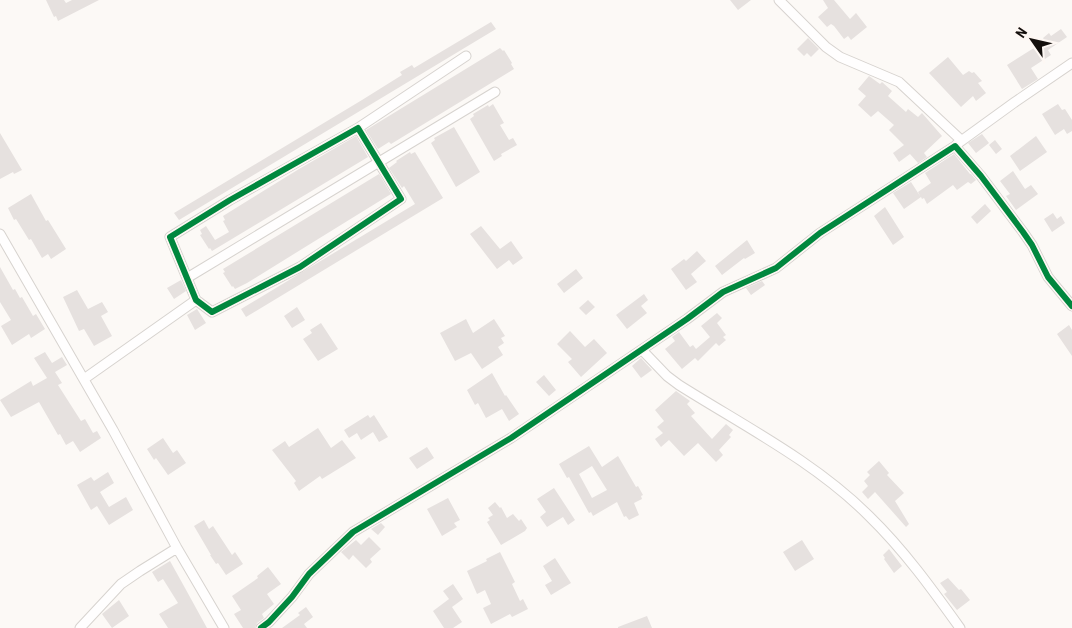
<svg xmlns="http://www.w3.org/2000/svg" width="1072" height="628" font-family="'Roboto Condensed',sans-serif">
  <style>
    .building { fill: #e6e1df; fill-rule: evenodd }
    .lines { fill: none; stroke-linecap: round; stroke-linejoin: round }
    .street-casing { stroke: #d7d3cf; stroke-width: 11 }
    .street { stroke: #fffefe; stroke-width: 9 }
    .cycleway-casing { stroke: #fef8f4; stroke-width: 9 }
    .cycleway { stroke: #00873e; stroke-width: 6 }
  </style>
  <rect width="100%" height="100%" fill="#fcf9f6"/>
  <path class="building" d="M46,0H64L66,3L72,0H99L58,21L56,16L54,17Z
    M730,0H751L738,10Z
    M823,0H834L850,19L856,13L867,27L851,40L848,36L844,39L834,26L831,24L827,27L818,17L828,8Z
    M491,22L496,29L179,220L174,213L362,100L402,75L400,72L412,65L414,68Z
    M1061,29L1067,37L1048,50L1051,55L1031,68L1038,79L1022,89L1007,65L1045,41L1043,38L1049,33L1051,36Z
    M808,38L819,49L811,57L807,53L804,56L797,49Z
    M500,48L503,51L504,50L512,63L511,64L514,69L391,144L389,142L378,149L366,130Z
    M948,57L963,75L969,71L972,73L974,72L982,81L978,83L986,93L976,101L973,96L961,107L929,73Z
    M869,76L880,84L882,82L892,91L888,96L906,112L908,109L918,117L922,113L942,136L924,153L927,157L918,163L910,154L899,162L893,153L904,145L889,130L894,125L878,111L871,117L858,105L866,96L858,89Z
    M493,104L504,123L500,125L509,140L513,138L517,145L501,154L502,156L494,161L470,119L474,116L473,114L488,105L489,107Z
    M1058,104L1062,110L1065,109L1072,120V131L1067,134L1064,129L1055,135L1042,114Z
    M454,127L480,172L456,187L431,143L435,140L434,138Z
    M0,133L22,170L14,174L13,172L0,179Z
    M982,134L989,143L976,153L968,143Z
    M356,136L368,157L212,251L210,248L209,249L200,235L202,234L200,230L206,226L215,240L229,232L223,221L225,220L223,216L299,169Z
    M1036,136L1047,152L1020,171L1010,156Z
    M995,140L1002,149L996,154L989,145Z
    M410,152L411,154L415,152L443,198L246,317L241,309L415,204L404,186L402,188L389,168L397,162L396,161Z
    M954,154L970,174H971L976,180L971,184L968,182L957,190L953,185L927,204L924,198L922,199L921,197L904,209L893,193L911,182L920,196L918,192L931,183L925,173Z
    M1013,171L1025,189L1031,185L1038,194L1016,210L1006,196L1010,194L1000,181Z
    M379,174L391,194L247,283L235,289L233,286L232,287L223,273L225,272L223,269Z
    M31,194L46,221L48,220L66,249L51,259L48,254L42,258L31,239L29,240L16,219L14,220L8,208Z
    M985,204L991,211L977,224L971,217Z
    M885,207L904,237L893,245L874,216Z
    M1053,213L1057,219L1061,216L1065,223L1052,232L1044,219Z
    M481,226L500,249L511,241L523,258L513,265L509,260L497,269L470,234Z
    M747,240L755,253L745,259L744,258L722,275L715,266Z
    M697,251L706,261L691,274L697,282L686,290L671,269L684,259L686,261Z
    M0,267L13,290L15,289L20,298L22,297L33,316L36,314L45,329L31,338L29,334L12,345L1,326L11,320L0,302Z
    M576,269L583,278L564,293L557,284Z
    M181,280L186,291L174,299L167,288Z
    M762,281L765,285L751,295L746,288Z
    M77,290L88,309L102,302L108,312L101,316L112,336L94,346L84,329L79,331L63,297Z
    M644,294L648,300L641,306L647,313L627,329L616,315Z
    M588,300L595,307L586,315L579,308Z
    M297,307L305,320L292,328L284,316Z
    M197,309L206,323L195,330L187,315Z
    M717,313L722,318L717,323L726,335L723,337L726,340L719,346L716,343L698,361L695,358L682,369L665,349L675,341L672,337L679,332L690,347L693,345L696,349L710,337L701,326Z
    M466,319L473,333L494,319L505,336L501,338L504,343L498,347L503,355L482,369L471,353L455,361L440,333Z
    M321,323L338,349L318,361L303,339L312,333L310,330Z
    M1069,325L1072,330V356L1057,334Z
    M570,331L585,347L594,339L607,353L581,377L568,362L572,359L557,344Z
    M45,352L52,363L62,357L67,365L55,372L62,383L58,385L81,421L85,419L93,433L97,431L101,438L80,452L73,441L66,445L60,434L58,435L39,402L11,417L0,400L31,381L33,386L47,378L34,358Z
    M641,358L652,370L641,378L632,366Z
    M492,373L505,396L506,395L519,414L509,421L502,409L486,418L478,403L475,405L467,390Z
    M544,375L556,390L549,396L536,382Z
    M676,391L690,401L687,404L695,413L691,416L712,439L726,424L733,430L729,435L731,437L719,450L723,455L716,462L698,443L684,456L669,440L661,447L655,439L663,433L657,427L664,421L655,410Z
    M368,415L370,418L374,415L388,437L379,442L373,432L361,440L357,433L349,438L344,430Z
    M318,428L331,448L342,440L356,458L322,479L320,476L299,491L294,483L296,481L272,450L285,441L289,447Z
    M163,438L173,453L177,450L186,463L168,475L156,458L154,460L147,449Z
    M589,446L602,467L618,456L636,487L638,486L643,495L641,496L642,499L634,503L639,515L629,520L626,516L624,517L617,502L593,516L591,512L589,513L569,477L567,478L559,464ZM592,466L607,490L592,498L579,474Z
    M427,447L434,458L417,469L409,458Z
    M879,461L889,473L887,475L904,493L895,501L909,524L906,527L875,492L868,499L862,492L868,486L864,481L870,475L867,472Z
    M108,472L114,483L100,492L109,507L126,497L133,510L109,525L97,506L91,510L77,485L91,477L94,481Z
    M554,488L575,520L568,525L563,517L547,527L540,517L546,512L537,499Z
    M448,498L460,520L454,523L457,527L442,536L427,509Z
    M495,502L500,508L501,507L507,518L513,514L519,521L521,519L527,528L525,531L501,545L487,522L490,520L488,518L493,515L488,508Z
    M204,520L209,529L213,526L232,555L235,552L243,564L226,575L218,563L216,564L210,555H211L194,526Z
    M381,523L385,527L378,535L371,529Z
    M369,537L381,549L370,559L372,562L366,568L353,555L349,560L341,552L356,540L361,545Z
    M802,540L814,559L795,571L783,552Z
    M889,549L902,566L894,573L884,559L885,558L883,555Z
    M500,552L515,582L512,584L520,601L523,599L528,609L512,617L510,614L491,624L483,608L491,604L485,590L477,594L467,571L487,561L486,559Z
    M555,558L571,583L551,595L545,585L552,581L543,566Z
    M170,561L185,588L207,628H168L159,614L178,603L163,579L158,582L152,572Z
    M268,567L281,584L267,594L274,604L262,614L264,618L257,623L255,628H243L234,614L241,610L232,596L258,578L257,576Z
    M948,578L959,590L961,589L970,600L957,610L944,594L947,592L940,583Z
    M453,584L463,599L452,607L462,622L453,628H444L433,611L449,599L443,591Z
    M119,600L129,616L112,628L102,614Z
    M306,607L313,617L304,624L307,628H282L300,615L298,613Z
    M647,616L652,628H618V627Z"/>
  <g class="lines">
    <g class="street-casing">
      <path id="street" d="M779,0L826,47L840,57L899,82L961,140
        M358,128L401,199L300,267L212,312L196,300L170,237L230,200Z
        M358,128L466,56
        M957,144L1015,102L1072,63
        M0,234L113,430L177,548L224,628
        M187,278L495,92
        M642,350L667,376L679,385C744,426 815,462 869,516C904,550 932,589 960,628
        M84,379L196,300
        M80,628L121,584L140,571L177,548
        M261,628L269,622L292,597L309,574L353,532L511,438L687,319L723,292L776,268L820,233L955,146L981,176L1023,232L1032,245L1048,277L1072,306"/>
    </g>
    <use href="#street" class="street"/>
    <g class="cycleway-casing">
      <path id="cycleway" d="M358,128L401,199L300,267L212,312L196,300L170,237L230,200Z
        M261,628L269,622L292,597L309,574L353,532L511,438L687,319L723,292L776,268L820,233L955,146L981,176L1023,232L1032,245L1048,277L1072,306"/>
    </g>
    <use href="#cycleway" class="cycleway"/>
  </g>
  <g transform="translate(1032 40) rotate(304)" stroke="#fef8f4" stroke-width="4" paint-order="stroke">
  <path d="M0-4L9 19L0 12L-9 19Z" fill="#14100d"/>
  <text y="-8" font-size="14" font-weight="bold" text-anchor="middle" fill="#14100d">N</text>
  </g>
</svg>
